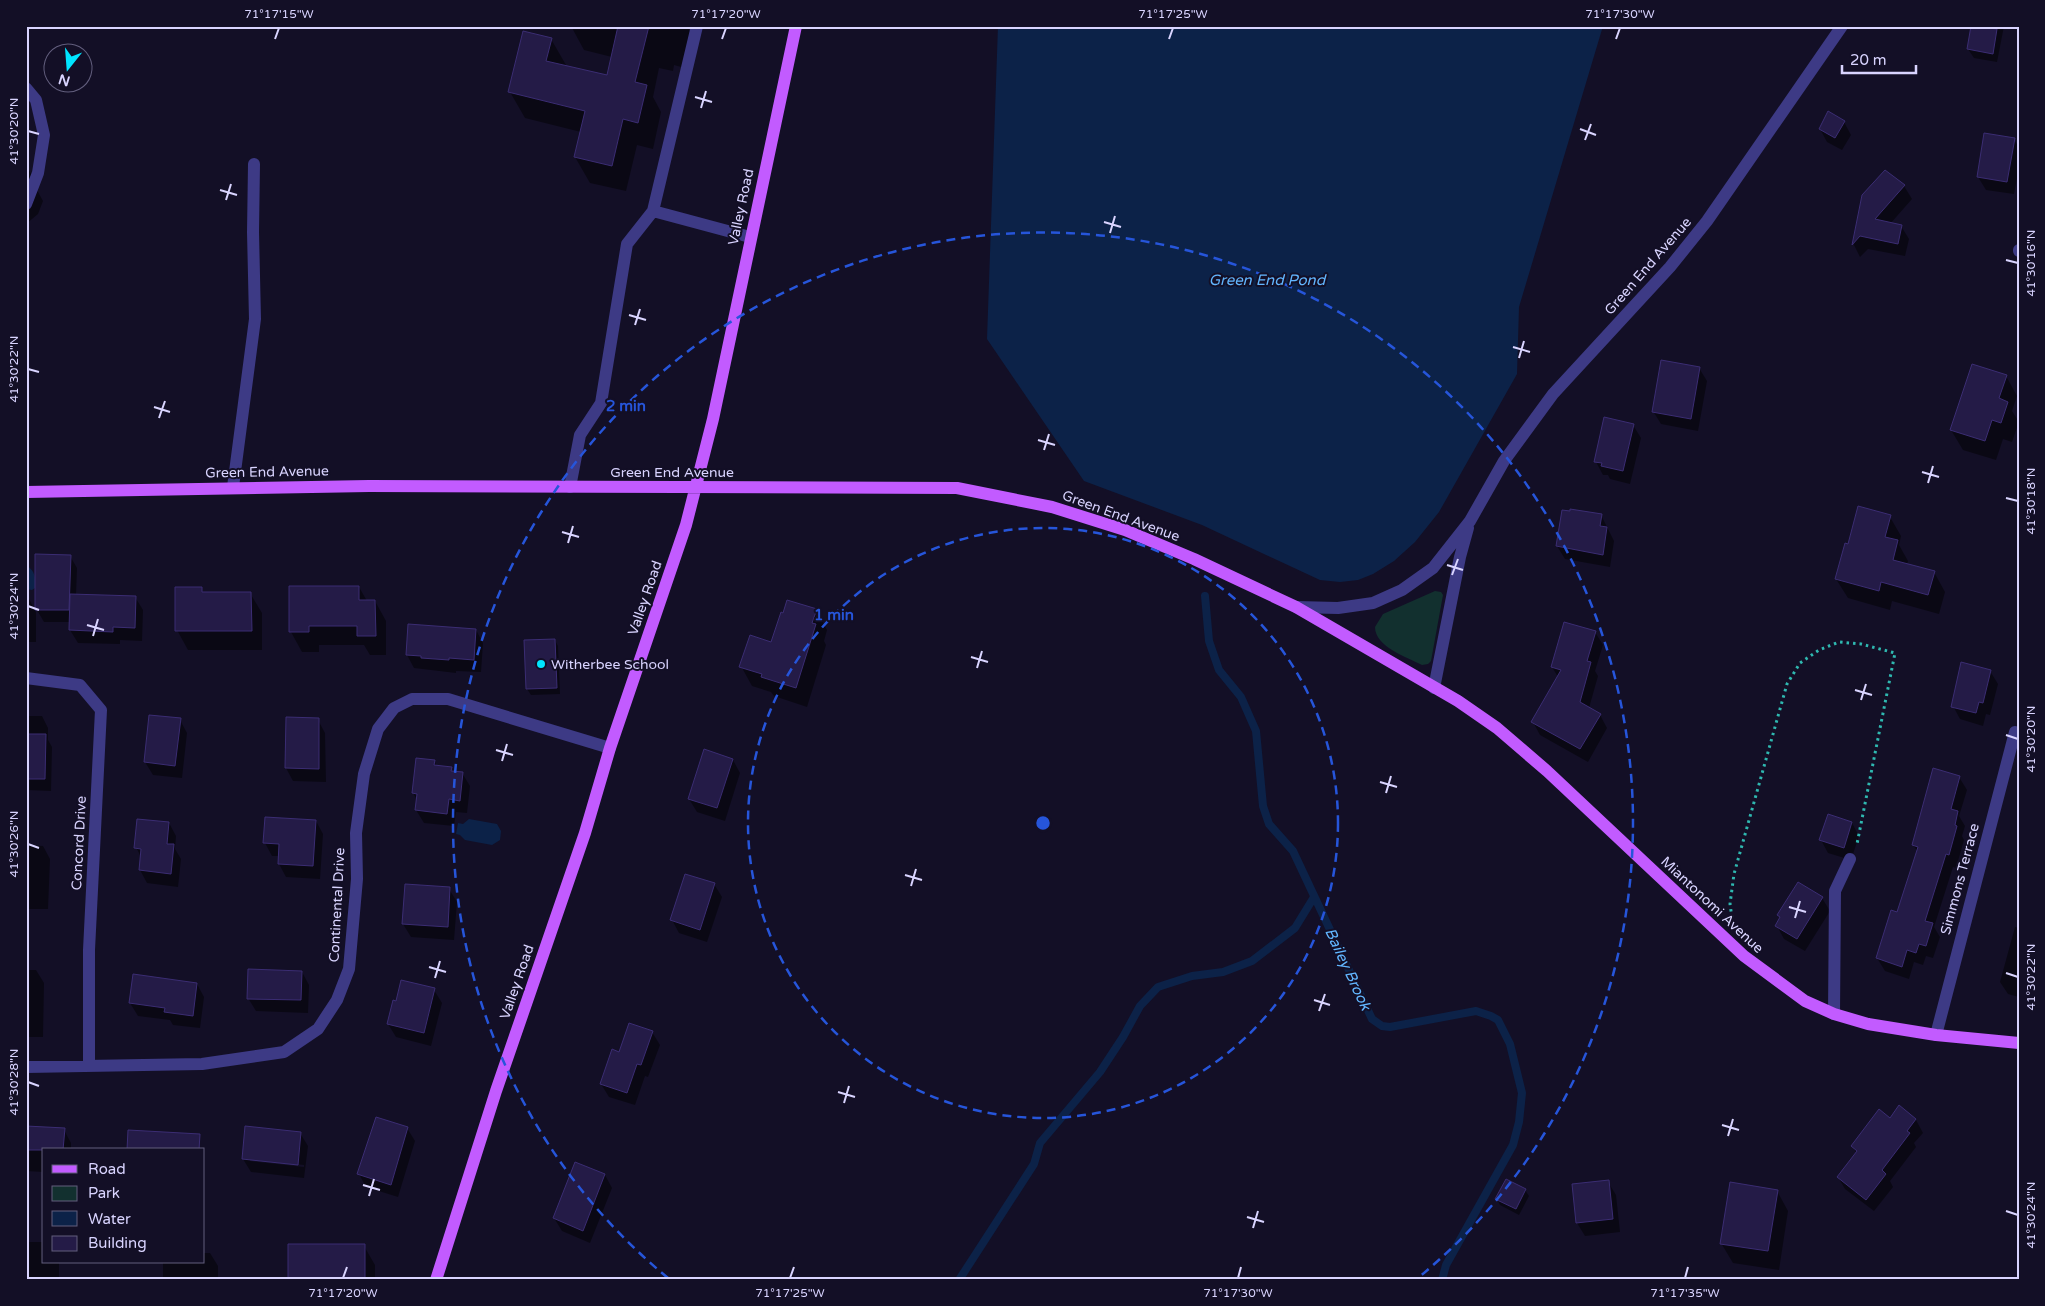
<svg xmlns="http://www.w3.org/2000/svg" width="2045" height="1306" font-family="'Varela Round',sans-serif">
  <style>
    .green { fill: #12302f }
    .water { fill: #0c2248 }
    .shadow { fill: #0007; fill-rule: evenodd }
    .lines { fill: none; stroke-linecap: round; stroke-linejoin: round }
    .stream { stroke: #0c2248; stroke-width: 8 }
    .building { fill: #241b47; stroke: #3b2d73 }
    .path { stroke: #2fb8b0; stroke-width: 3; stroke-dasharray: 2.5 4; stroke-linecap: butt }
    .minor { stroke: #3d3a85; stroke-width: 12 }
    .major { stroke: #c25bff; stroke-width: 12 }
    .ticks { fill: none; stroke: #d9d4ff; stroke-width: 2 }
    .ring { fill: none; stroke: #2655da; stroke-width: 2.5; stroke-dasharray: 9 6 }
    .poi-dot { fill: #00e5ff; stroke: #130f26; stroke-width: 2 }
    .labels { text-anchor: middle; dominant-baseline: central; stroke-width: 4; stroke-linejoin: round; paint-order: stroke }
    .street-label { font-size: 14px; fill: #d9d4ff; stroke: #130f26 }
    .poi-label { font-size: 14px; fill: #d9d4ff; stroke: #130f26; text-anchor: start }
    .water-label { font-size: 15px; font-style: italic; fill: #62b6ff; stroke: #130f26 }
    .centre { fill: #2655da; stroke: #130f26; stroke-width: 2.5 }
    .ring-label { font-size: 15px; text-anchor: middle; font-weight: bold; fill: #2655da; stroke: #130f26; stroke-width: 4; stroke-linejoin: round; paint-order: stroke }
    .neatline { fill: none; stroke: #d9d4ff; stroke-width: 2 }
    .ticks-label { font-size: 12px; text-anchor: middle; fill: #d9d4ff }
  </style>
  <rect width="100%" height="100%" fill="#130f26"/>
  <path class="green" d="M1435,591L1441,592L1443,595L1431,661L1428,664L1422,665C1407,657 1375,647 1375,627L1383,614Z"/>
  <path class="water" d="M998,26H1603L1519,307L1517,374L1439,512L1415,542L1394,561L1373,574L1358,580L1340,582L1320,580L1202,525L1084,481L987,339Z
    M26,565C35,571 36,577 35,588L32,590L26,589Z
    M469,819L497,824L501,831L500,840L492,845L465,840L460,835L456,834L458,823L463,824Z"/>
  <path class="shadow" d="M571,26H687L692,35L685,68L674,65L673,71L659,68L653,97L661,112L653,149L637,145L626,191L590,183L575,157L581,132L525,118L510,92L551,39L566,65L565,67L608,77L612,57L584,50Z
    M1972,26H2004L1997,62L1974,58L1968,49Z
    M1844,122L1851,135L1842,150L1827,142L1820,129Z
    M2014,139L2019,148V168L2014,194L1986,190L1978,177Z
    M26,165L34,179L32,181L43,201L38,214L26,224Z
    M1904,186L1912,199L1890,224L1901,226L1909,239L1905,256L1868,249L1860,257L1854,245L1863,196Z
    M1699,368L1707,381L1698,431L1661,424L1653,411Z
    M2006,376L2017,396L2012,411L2019,422L2012,442L2003,439L1996,460L1963,450L1951,430Z
    M1633,425L1641,438L1630,484L1610,479L1608,475H1603L1596,462Z
    M1571,512L1601,515L1614,541L1610,567L1565,559L1557,546Z
    M1890,517L1901,536L1899,545L1908,561L1907,565L1934,572L1945,592L1939,614L1892,601L1890,610L1848,598L1836,579Z
    M36,556H70L77,568L76,595L135,597L143,610L142,641L120,640V644L78,643L70,630V622H44L37,610Z
    M359,587L367,601H375L386,621V655H370L364,645H319V652H302L291,632Z
    M201,589L204,593H250L262,613V650H188L177,630Z
    M26,599H29L36,612V642H26Z
    M816,610L827,630L824,641L826,645L807,707L774,696L771,692L752,686L741,666Z
    M476,630L483,643L481,672L456,671V673L414,668L407,655Z
    M1595,632L1603,645L1595,671L1598,676L1589,708L1600,715L1607,728L1588,762L1540,735L1533,722L1558,677L1552,667Z
    M555,640L558,646L560,694L531,695L527,689Z
    M1990,671L1998,684L1990,715L1986,714L1983,726L1960,719L1953,706Z
    M26,716H42L48,728V740L52,747L51,791L26,790Z
    M180,720L187,733L182,778L153,775L145,762Z
    M318,720L325,733L326,782L293,781L286,768Z
    M733,760L740,773L725,821L697,812L689,799Z
    M434,761L437,766L451,768L453,772L462,773L470,786L467,813L456,812L454,826L424,823L416,810L417,800L413,793Z
    M1959,777L1967,790L1959,816L1965,826L1962,836L1964,840L1956,868L1953,867L1934,927L1940,937L1933,958L1926,956L1923,965L1914,962L1909,979L1885,971L1877,958L1898,914L1918,852L1913,845Z
    M316,821L323,834L320,879L286,877L279,864V856H272L265,843Z
    M169,823L176,836L175,849L181,859L178,887L147,883L140,870L141,857L136,847Z
    M1852,823L1859,836L1851,860L1828,853L1821,840Z
    M26,845L43,846L50,859L48,909H26Z
    M714,884L722,897L707,942L679,933L672,920Z
    M406,886L449,889L457,902L454,940L411,937L403,924Z
    M1822,898L1830,911L1805,951L1784,939L1777,926L1781,919L1779,915Z
    M2015,927L2019,928V997L2008,994L2000,982Z
    M26,970H36L44,983L43,1037H26Z
    M302,972L309,985L308,1013L256,1011L248,998Z
    M197,984L204,997L200,1028L173,1025L170,1020L138,1016L130,1003Z
    M434,990L442,1003L431,1046L396,1037L388,1024Z
    M652,1032L660,1045L648,1077L645,1076L635,1105L609,1097L601,1084L620,1053Z
    M1899,1107L1916,1120L1923,1133L1914,1143L1916,1147L1890,1181L1893,1187L1874,1211L1845,1189L1838,1177L1857,1154L1852,1146L1890,1119Z
    M26,1127L64,1130L71,1143V1150H44V1172L26,1171Z
    M407,1128L415,1141L398,1197L366,1187L359,1174Z
    M300,1133L308,1146L304,1178L251,1172L243,1159ZM250,1159L304,1165V1167L250,1161Z
    M576,1164L605,1175L612,1188L590,1243L562,1231L554,1218Z
    M1608,1182L1616,1195L1620,1232L1585,1236L1577,1223Z
    M1525,1190L1529,1196L1519,1215L1500,1205L1497,1199Z
    M1777,1191L1788,1211L1779,1270L1733,1263L1721,1243Z
    M26,1242H44V1262H59V1280H26Z
    M364,1246L375,1265V1280H289Z
    M204,1253H210L218,1266V1280H163V1262H204Z"/>
  <g class="lines">
    <path class="stream" d="M1205,596L1209,641L1219,670L1241,697L1256,731L1263,806L1269,824L1293,851L1372,1019L1382,1026L1390,1027L1476,1011L1491,1016L1498,1020L1510,1044L1522,1093L1519,1122L1513,1145L1446,1265L1442,1280
      M959,1280L1034,1164L1040,1143L1100,1072L1123,1037L1140,1006L1158,987L1192,976L1223,972L1252,961L1295,928L1314,897"/>
  </g>
  <path class="building" d="M618,26H649L635,82L647,85L638,123L623,119L612,166L574,157L585,111L508,92L523,31L552,38L546,61L607,75Z
    M1971,26L1997,29L1993,54L1967,49Z
    M1828,111L1845,121L1835,138L1819,129Z
    M1984,133L2015,138L2007,182L1977,177Z
    M1885,170L1905,185L1875,219L1902,225L1898,244L1860,236L1852,245L1862,195Z
    M1661,360L1700,367L1691,419L1652,412Z
    M1972,364L2007,375L1999,398L2008,402L2001,423L1992,420L1985,441L1950,430Z
    M1604,417L1634,424L1623,471L1601,466L1602,463L1594,462Z
    M1858,506L1891,515L1885,537L1898,540L1893,560L1935,571L1928,595L1881,582L1879,591L1835,579L1845,543L1848,544Z
    M1570,509L1602,514L1600,526L1607,527L1603,555L1556,546L1562,510L1570,511Z
    M35,554L71,555L69,610H35Z
    M289,586H359V600H375L376,636H357V626H309V632H289Z
    M175,587H202V592H251L252,631H175Z
    M70,594L136,596L135,628L113,627V632L69,630Z
    M787,600L817,609L812,623L816,624L796,688L761,677L762,674L739,667L750,635L771,642L781,612L783,613Z
    M1564,622L1596,631L1587,661L1591,662L1580,702L1601,714L1580,749L1531,722L1561,670L1551,667Z
    M408,624L476,629L474,660L449,658V660L421,658V656L406,655Z
    M555,639L557,688L526,689L524,640Z
    M1961,662L1991,670L1983,703L1979,702L1976,713L1951,707Z
    M149,715L181,718L175,766L144,762Z
    M286,717L319,718V769L285,768Z
    M26,734H46L45,779H26Z
    M704,749L733,759L717,808L688,799Z
    M416,758L435,760L434,765L452,767L451,771L463,772L460,801L449,799L447,814L415,810L417,794L412,793Z
    M1933,768L1960,776L1951,809L1958,811L1955,825L1957,826L1949,855L1946,854L1925,921L1933,923L1926,946L1919,944L1916,953L1907,950L1902,967L1876,958L1891,910L1897,912L1918,847L1912,845Z
    M1828,814L1852,822L1844,848L1819,840Z
    M265,817L316,820L313,866L278,864L279,844L263,843Z
    M137,819L169,822L167,844H174L171,874L139,870L141,849L134,848Z
    M685,874L715,883L700,930L670,920Z
    M1798,882L1823,897L1797,939L1775,926L1780,917L1777,915Z
    M405,884L450,887L448,927L402,924Z
    M248,969L302,971L301,1000L247,999Z
    M133,974L197,983L193,1016L164,1012L165,1008L129,1003Z
    M401,980L435,988L424,1033L387,1024L393,1000L396,1001Z
    M629,1023L653,1031L641,1065L637,1064L627,1093L600,1084L612,1049L619,1052Z
    M1899,1105L1916,1119L1907,1131L1910,1133L1882,1170L1886,1174L1866,1200L1837,1177L1857,1151L1851,1146L1879,1109L1890,1118Z
    M376,1117L408,1127L391,1185L357,1174Z
    M26,1126L65,1128L63,1150H26Z
    M245,1126L301,1132L298,1165L242,1159Z
    M128,1130L200,1134L199,1150H127Z
    M575,1162L605,1174L583,1231L553,1218Z
    M1506,1179L1526,1189L1516,1209L1495,1199Z
    M1609,1180L1613,1219L1576,1223L1572,1184Z
    M1730,1182L1778,1190L1768,1251L1720,1244Z
    M288,1244H365V1280H288Z"/>
  <g class="lines">
    <path class="path" d="M1732,918L1730,904L1734,874L1787,684L1800,663L1819,650L1839,642L1861,644L1895,653L1857,844"/>
    <path class="minor" d="M26,88L36,100L44,135L38,173L26,204
      M653,211L750,237
      M2019,251V250
      M233,487L255,319L253,232L254,164
      M570,487L580,435L601,403L627,244L653,211L697,26
      M1296,607L1338,608L1373,603L1402,590L1433,568L1470,521L1504,461L1553,394L1670,267L1707,221L1842,26
      M26,678L80,685L101,710L89,950V1065
      M1434,688L1460,557L1468,528
      M1834,1014L1835,891L1850,859
      M1936,1035L2015,732
      M26,1067L202,1064L284,1052L318,1029L337,1000L349,969L357,879L356,833L364,774L378,729L394,708L412,699H448L610,748"/>
    <path class="major" d="M26,492L369,486L957,488L1052,507L1125,530L1194,559L1296,607L1458,701L1497,728L1547,771L1744,956L1805,1001L1834,1014L1868,1024L1936,1035L2019,1043
      M436,1280L496,1091L585,833L610,748L686,525L713,419L796,26"/>
  </g>
  <path class="ticks" d="M275,39L279,28M722,39L726,28M1169,39L1173,28M1616,39L1620,28M695,97L712,102M701,108L706,91M1580,129L1596,135M28,131L39,134M1585,140L1591,124M220,190L237,195M226,200L231,184M1104,222L1121,227M1110,233L1115,216M2006,260L2018,263M629,315L646,320M635,325L640,309M1513,347L1530,352M1519,358L1524,341M28,369L39,372M154,407L170,412M159,418L165,401M1038,440L1055,445M1044,450L1049,434M1922,472L1939,477M1928,483L1933,466M2006,498L2018,501M562,532L579,537M568,543L573,526M1447,565L1463,570M1452,575L1458,559M28,606L39,610M87,625L104,630M93,636L98,619M971,657L988,662M977,668L982,651M1855,690L1872,695M1861,700L1866,684M2006,735L2018,739M496,750L513,755M502,761L507,744M1380,782L1397,787M1386,793L1391,776M28,844L39,848M905,875L922,880M911,886L916,869M1789,907L1806,912M1795,918L1800,901M429,967L446,972M2006,973L2018,977M435,978L440,961M1314,1000L1330,1005M1319,1011L1325,994M28,1082L39,1086M838,1092L855,1097M844,1103L849,1086M1722,1125L1739,1130M1728,1136L1733,1119M363,1185L380,1190M369,1196L374,1179M2006,1211L2018,1215M1247,1217L1264,1222M1253,1228L1258,1211M343,1278L347,1267M790,1278L794,1267M1238,1278L1241,1267M1685,1278L1688,1267"/>
  <g class="ring">
    <circle cx="1043" cy="823" r="295"/>
    <path d="M668 1278A590 590 0 1 1 1418 1278"/>
  </g>
  <circle class="poi-dot" cx="541" cy="664" r="5"/>
  <g class="labels">
    <g class="street-label">
      <text transform="translate(741 207) rotate(-78)">Valley Road</text>
      <text transform="translate(1648 266) rotate(-49)">Green End Avenue</text>
      <text transform="translate(267 472) rotate(-1)">Green End Avenue</text>
      <text x="672" y="472">Green End Avenue</text>
      <text transform="translate(1121 516) rotate(20)">Green End Avenue</text>
      <text transform="translate(645 598) rotate(-71)">Valley Road</text>
      <text transform="translate(79 843) rotate(-87)">Concord Drive</text>
      <text transform="translate(1960 879) rotate(-75)">Simmons Terrace</text>
      <text transform="translate(337 905) rotate(-87)">Continental Drive</text>
      <text transform="translate(1712 905) rotate(43)">Miantonomi Avenue</text>
      <text transform="translate(517 982) rotate(-71)">Valley Road</text>
    </g>
    <g class="poi-label">
      <text x="551" y="664">Witherbee School</text>
    </g>
    <g class="water-label">
      <text x="1267" y="280">Green End Pond</text>
      <text transform="translate(1348 969) rotate(65)">Bailey Brook</text>
    </g>
  </g>
  <circle cx="1043" cy="823" r="8" class="centre"/>
  <g class="ring-label">
    <text x="626" y="411">2 min</text>
    <text x="834" y="620">1 min</text>
  </g>
  <rect width="2045" height="1306" fill="none" stroke="#130f26" stroke-width="55"/>
  <rect x="42" y="1148" width="162" height="115" fill="#130f26" stroke="#625e7d"/>
  <rect x="52" y="1165" width="25" height="8" fill="#c25bff" stroke="#625e7d"/>
  <text x="88" y="1174" font-size="15" fill="#d9d4ff">Road</text>
  <rect x="52" y="1186" width="25" height="15" fill="#12302f" stroke="#625e7d"/>
  <text x="88" y="1198" font-size="15" fill="#d9d4ff">Park</text>
  <rect x="52" y="1211" width="25" height="15" fill="#0c2248" stroke="#625e7d"/>
  <text x="88" y="1224" font-size="15" fill="#d9d4ff">Water</text>
  <rect x="52" y="1236" width="25" height="15" fill="#241b47" stroke="#625e7d"/>
  <text x="88" y="1248" font-size="15" fill="#d9d4ff">Building</text>
  <g transform="translate(68 68) rotate(197)"><circle r="24" fill="#130f26" stroke="#625e7d"/>
  <path d="M0-4L9 19L0 12L-9 19Z" fill="#00e5ff"/>
  <text y="-8" font-size="14" font-weight="bold" text-anchor="middle" fill="#d9d4ff">N</text>
  </g>
  <path d="M1842 65v8h74v-8" fill="none" stroke="#d9d4ff" stroke-width="2.5"/>
  <text x="1850" y="65" font-size="15" fill="#d9d4ff" stroke="#130f26" stroke-width="4" paint-order="stroke">20 m</text>
  <rect x="28" y="28" width="1990" height="1250" class="neatline"/>
  <g class="ticks-label">
    <text x="279" y="18">71°17'15"W</text>
    <text x="726" y="18">71°17'20"W</text>
    <text x="1173" y="18">71°17'25"W</text>
    <text x="1620" y="18">71°17'30"W</text>
    <text transform="translate(14 131) rotate(-90)" y="4">41°30'20"N</text>
    <text transform="translate(2031 263) rotate(-90)" y="4">41°30'16"N</text>
    <text transform="translate(14 369) rotate(-90)" y="4">41°30'22"N</text>
    <text transform="translate(2031 501) rotate(-90)" y="4">41°30'18"N</text>
    <text transform="translate(14 606) rotate(-90)" y="4">41°30'24"N</text>
    <text transform="translate(2031 739) rotate(-90)" y="4">41°30'20"N</text>
    <text transform="translate(14 844) rotate(-90)" y="4">41°30'26"N</text>
    <text transform="translate(2031 977) rotate(-90)" y="4">41°30'22"N</text>
    <text transform="translate(14 1082) rotate(-90)" y="4">41°30'28"N</text>
    <text transform="translate(2031 1215) rotate(-90)" y="4">41°30'24"N</text>
    <text x="343" y="1297">71°17'20"W</text>
    <text x="790" y="1297">71°17'25"W</text>
    <text x="1238" y="1297">71°17'30"W</text>
    <text x="1685" y="1297">71°17'35"W</text>
  </g>
</svg>
